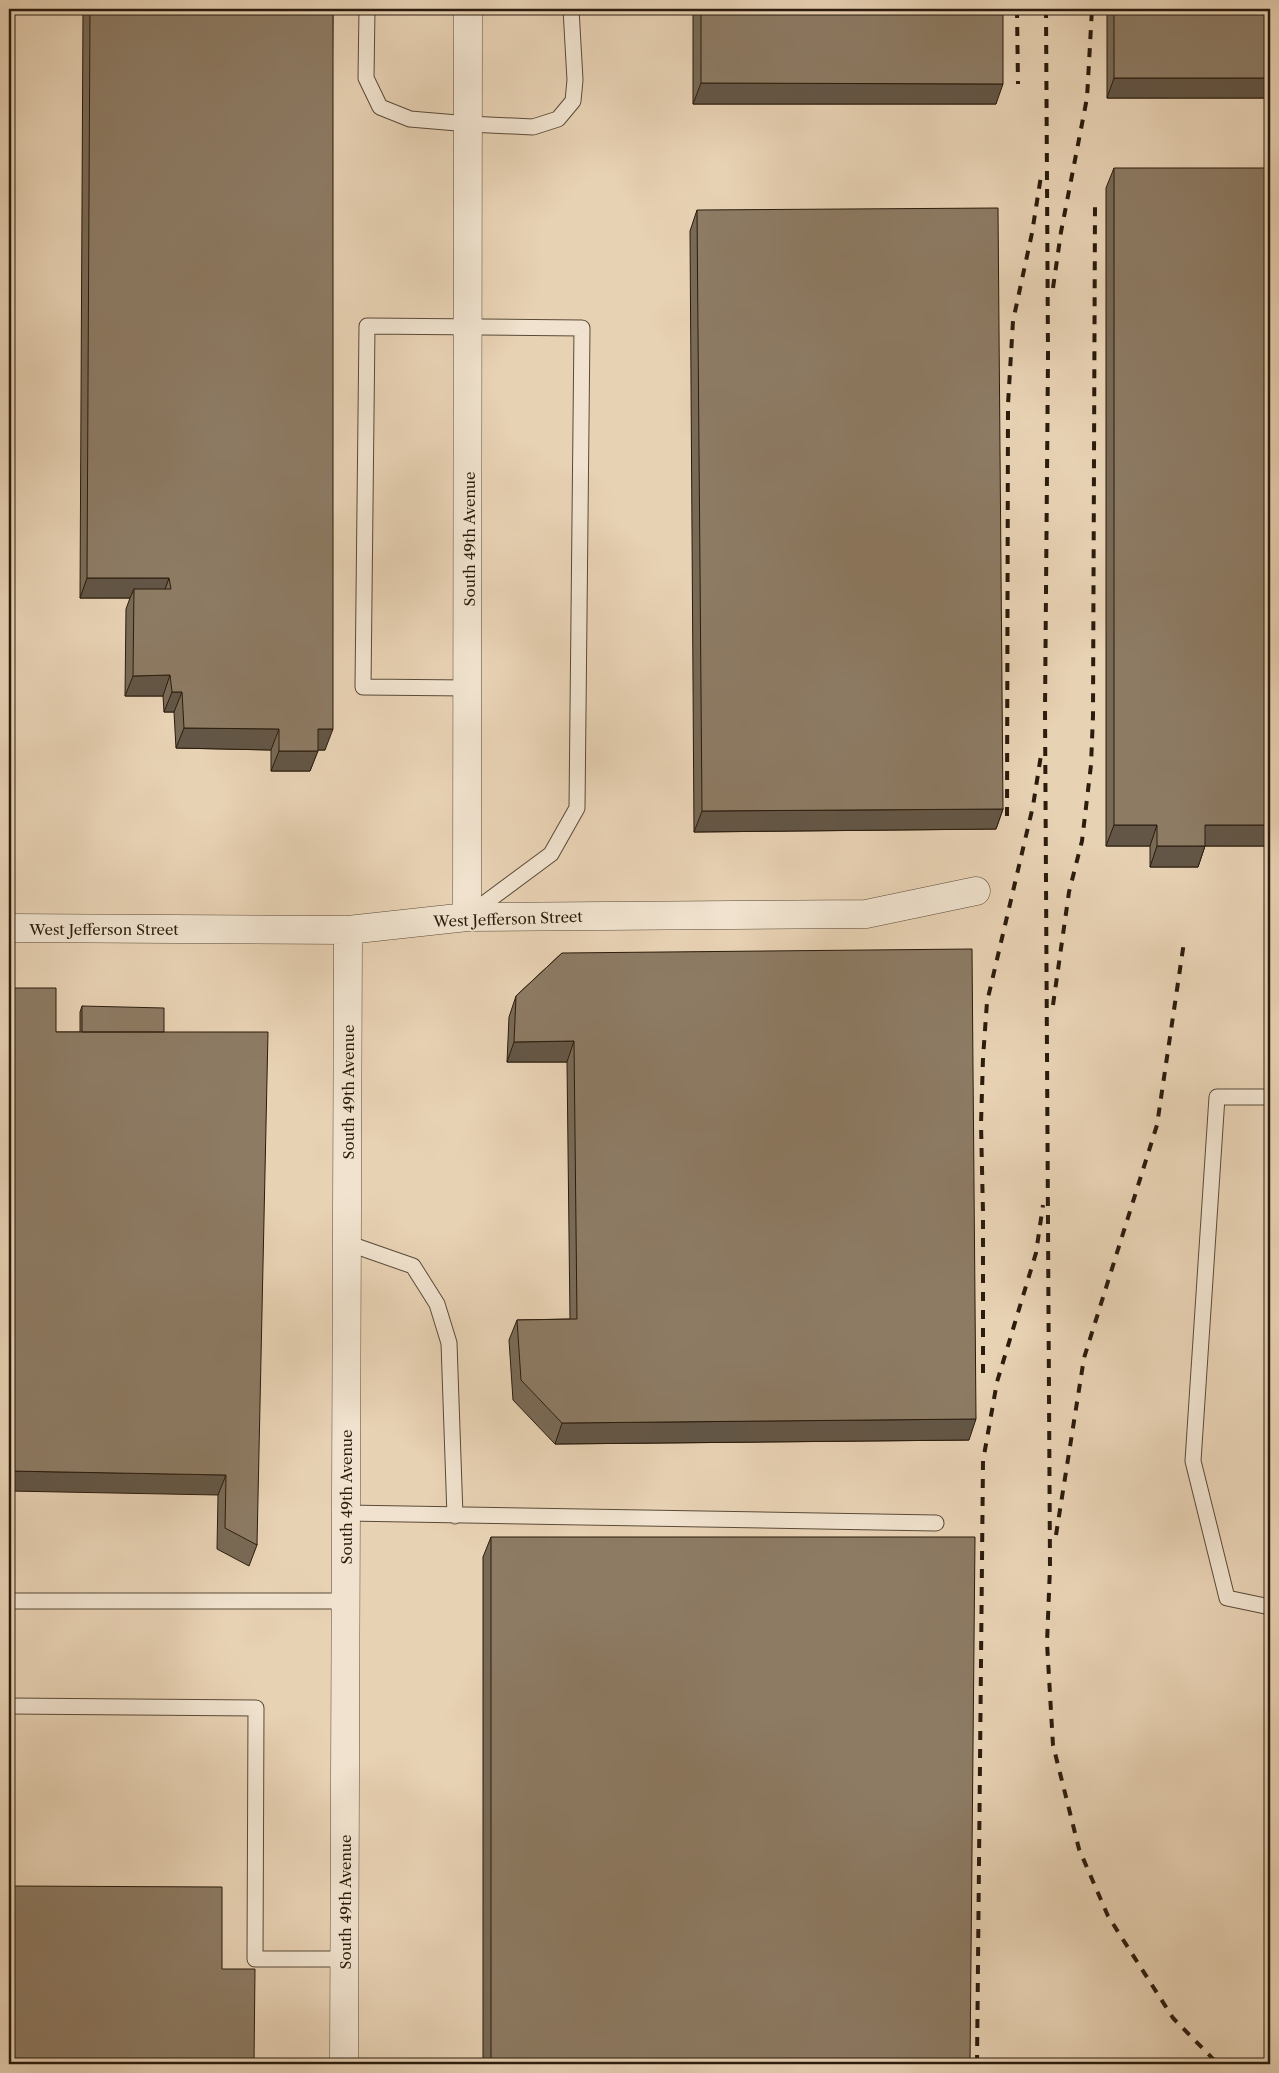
<svg xmlns="http://www.w3.org/2000/svg" width="1279" height="2073" font-family="'Libre Caslon Text',serif">
  <style>
    .lines { fill: none; stroke-linecap: round; stroke-linejoin: round }
    .service-casing { stroke: #5a4a37; stroke-width: 17 }
    .minor-casing { stroke: #5a4a37; stroke-width: 29 }
    .service { stroke: #f0e2ce; stroke-width: 15 }
    .minor { stroke: #f0e2ce; stroke-width: 28 }
    .rail { stroke: #2b1c0d; stroke-width: 4; stroke-dasharray: 9 9; stroke-linecap: butt }
    .wall { fill: #796a56; stroke: #2b1c0d }
    .shaded-wall { fill: #635646; stroke: #2b1c0d }
    .building { fill: #8d7b64; stroke: #2b1c0d }
    .labels { text-anchor: middle; dominant-baseline: central; stroke-width: 4; stroke-linejoin: round; paint-order: stroke }
    .street-label { font-size: 15px; fill: #2b1c0d; stroke: #f0e2ce }
  </style>
  <rect width="100%" height="100%" fill="#e8d2b4"/>
  <filter id="stains"><feTurbulence type="fractalNoise" baseFrequency=".004" numOctaves="4"/><feColorMatrix values="0 0 0 0 .2 0 0 0 0 .09 0 0 0 0 .02 0 0 0 .5 -.17"/></filter>
  <radialGradient id="worn" r=".72"><stop offset=".6" stop-color="#630" stop-opacity="0"/><stop offset="1" stop-color="#630" stop-opacity=".3"/></radialGradient>
  <g class="lines">
    <g class="service-casing">
      <path id="service" d="M367,9L366,78L380,107L410,119L469,124L533,127L558,119L573,101L575,80L571,9
        M468,688L363,687L367,326L582,328L577,808L551,854L470,914
        M1270,1097H1217L1193,1461L1227,1598L1270,1607
        M347,1243L413,1266L437,1304L449,1343L455,1516
        M346,1513L936,1523
        M9,1601H346
        M9,1706L256,1708L255,1959H345"/>
    </g>
    <g class="minor-casing">
      <path id="minor" d="M467,917L468,9
        M9,928L348,930L467,917L866,914L976,891
        M344,2064L348,930"/>
    </g>
    <use href="#service" class="service"/>
    <use href="#minor" class="minor"/>
    <path class="rail" d="M1017,9L1018,84
      M1046,9L1048,355L1045,710L1050,1567L1047,1643L1053,1745L1079,1849L1108,1916L1173,2018L1218,2064
      M1053,288L1061,232L1087,98L1092,9
      M1007,816L1008,404L1013,321L1032,233L1041,176
      M1053,1005L1069,892L1082,841L1091,765L1093,716L1095,205
      M983,1373V1213L981,1124L983,1058L987,1002L1033,806L1041,755
      M1056,1535L1084,1358L1157,1125L1184,942
      M977,2064L983,1461L997,1382L1036,1253L1043,1205"/>
  </g>
  <path class="wall" d="M83,9H333L325,750H318L310,771H271V750L176,748L174,712H164L163,696H125L126,609L130,598H80Z
    M693,9H1003L996,104H693Z
    M1107,9H1270V98H1107Z
    M1114,168L1270,846H1205L1198,867H1150V846H1106V188Z
    M697,210L1003,809L996,829L694,832L690,231Z
    M562,953L969,1440L555,1444L513,1400L509,1340L517,1320L570,1319L567,1062H507L509,1017L516,996Z
    M1270,980V1051H1267V988Z
    M82,1006L164,1032L257,1545L249,1566L217,1549L218,1495L56,1032H80V1012Z
    M1270,1113V1181H1267V1121Z
    M491,1537L970,2064H483V1557Z"/>
  <path class="shaded-wall" d="M1114,78H1270V98H1107Z
    M701,83L1003,84L996,104H693Z
    M87,578H169L162,598L134,589L130,598H80Z
    M170,675L163,696H125L133,676Z
    M172,692H182L174,712H164Z
    M184,728L279,729L271,750L176,748Z
    M318,729H333L325,750H310Z
    M279,751H318L310,771H271Z
    M1003,809L996,829L694,832L702,811Z
    M1114,825H1157L1150,846H1106Z
    M1205,825H1270V846H1198Z
    M1157,846H1205L1198,867H1150Z
    M574,1041L567,1062H507L514,1042Z
    M1270,1043V1051H1267Z
    M1270,1173V1181H1267Z
    M976,1419L969,1440L555,1444L562,1423Z
    M9,1471L226,1475L218,1495L9,1491Z"/>
  <path class="building" d="M9,9H10V64H9Z
    M90,9H333V729H318V751H279V729L184,728L182,692H172L170,675L133,676L134,589H171L169,578H87Z
    M701,9H1003V84L701,83Z
    M1114,9H1270V78H1114Z
    M1114,168H1270V825H1205V846H1157V825H1114Z
    M998,208L1003,809L702,811L697,210Z
    M972,949L976,1419L562,1423L521,1380L517,1320L577,1319L574,1041L514,1042L516,996L562,953Z
    M9,988H56V1032H268L257,1545L225,1528L226,1475L9,1471Z
    M82,1006L164,1008V1032H82Z
    M491,1537H975L970,2064H491Z
    M9,1886L222,1887V1969H255L254,2064H9Z"/>
  <g class="labels">
    <g class="street-label">
      <text transform="translate(469 539) rotate(-90)">South 49th Avenue</text>
      <text transform="translate(508 919) rotate(-2)">West Jefferson Street</text>
      <text x="104" y="929">West Jefferson Street</text>
      <text transform="translate(348 1092) rotate(-90)">South 49th Avenue</text>
      <text transform="translate(346 1497) rotate(-90)">South 49th Avenue</text>
      <text transform="translate(345 1902) rotate(-90)">South 49th Avenue</text>
    </g>
  </g>
  <rect width="1279" height="2073" fill="none" stroke="#e8d2b4" stroke-width="30"/>
  <rect x="10" y="10" width="1259" height="2053" fill="none" stroke="#2b1c0d" stroke-width="2.5"/>
  <rect x="15" y="15" width="1249" height="2043" fill="none" stroke="#2b1c0d"/>
  <rect width="100%" height="100%" filter="url(#stains)"/>
  <rect width="100%" height="100%" fill="url(#worn)"/>
</svg>
